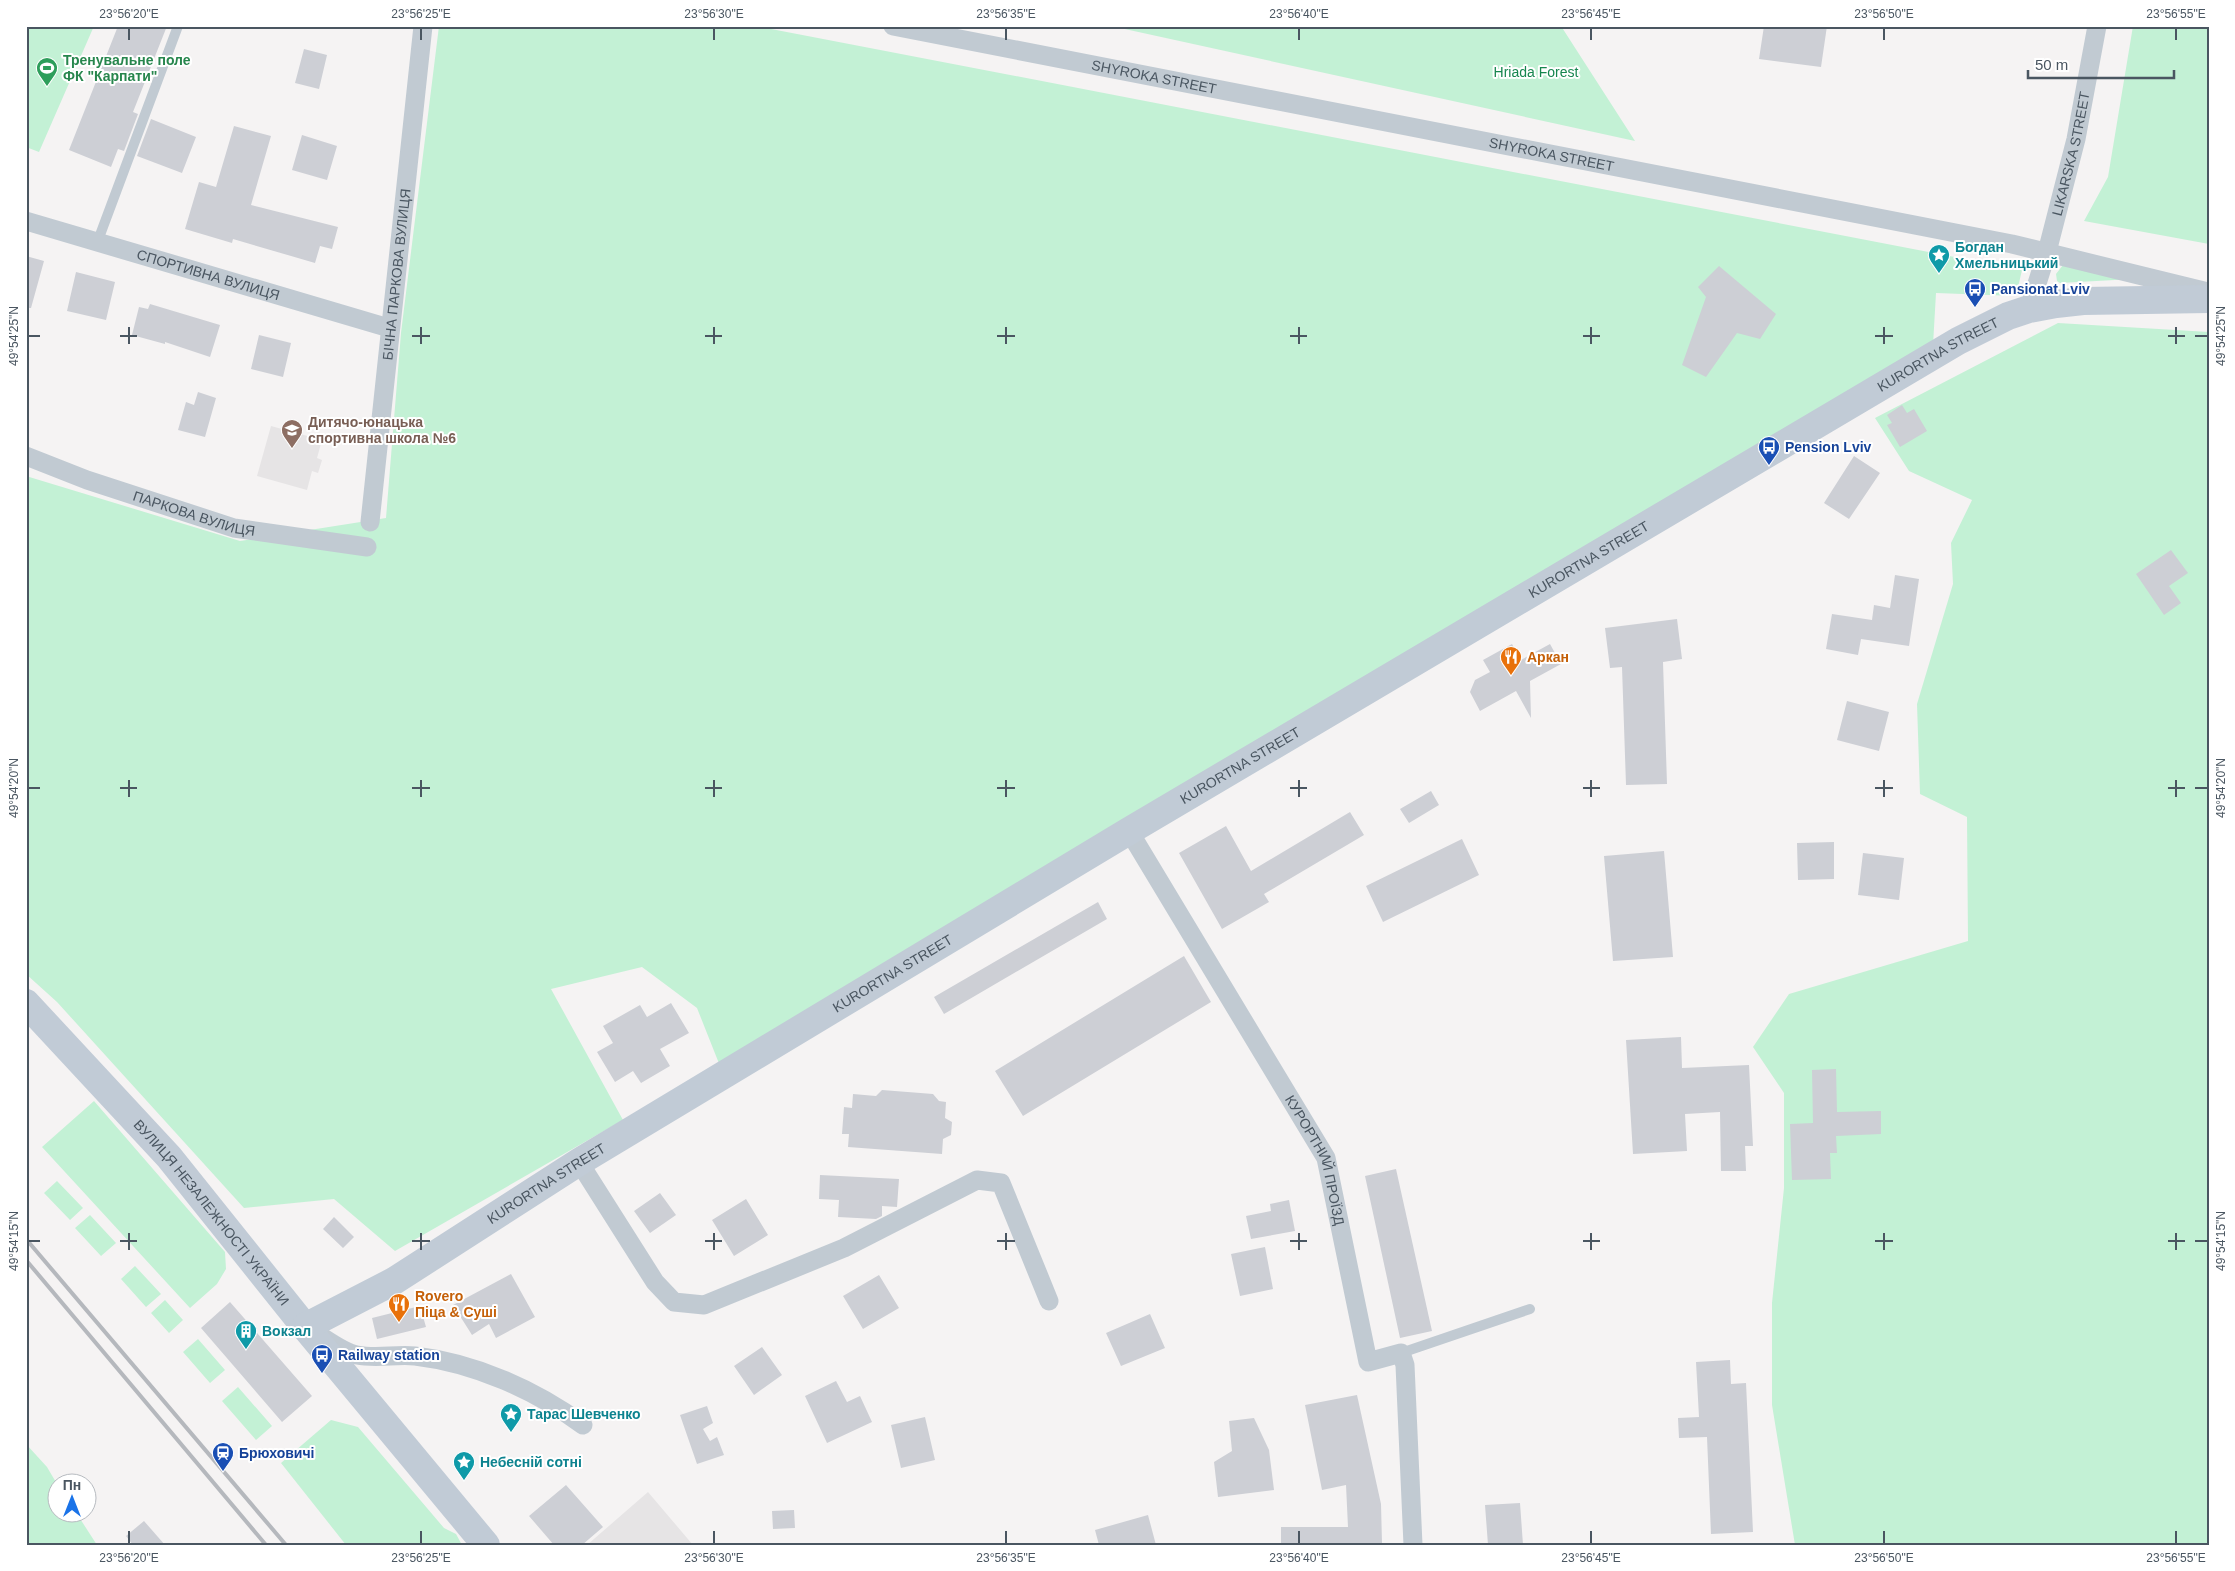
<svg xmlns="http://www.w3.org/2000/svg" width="2235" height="1571" font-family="Arial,sans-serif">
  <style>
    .education { fill: #e6e4e5 }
    .green { fill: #c3f1d5 }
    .building { fill: #cdcfd5 }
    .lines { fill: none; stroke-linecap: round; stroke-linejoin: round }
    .lane { stroke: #c1cad2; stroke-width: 10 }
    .street { stroke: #c1cad2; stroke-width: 19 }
    .secondary { stroke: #c1cbd6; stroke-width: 28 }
    .rail { stroke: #b5b8bd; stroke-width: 4 }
    .ticks { fill: none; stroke: #4a5661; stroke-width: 2 }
    .labels { text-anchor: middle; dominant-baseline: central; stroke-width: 4; stroke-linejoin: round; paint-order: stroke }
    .leisure-label { font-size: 14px; font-weight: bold; fill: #27864d; stroke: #fff; text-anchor: start }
    .park-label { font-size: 14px; fill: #17864f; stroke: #fff }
    .street-label { font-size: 14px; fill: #4a5661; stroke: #fff }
    .culture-label { font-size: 14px; font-weight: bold; fill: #0d838f; stroke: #fff; text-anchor: start }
    .transit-label { font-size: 14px; font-weight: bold; fill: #164399; stroke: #fff; text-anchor: start }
    .education-label { font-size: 14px; font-weight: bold; fill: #785e54; stroke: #fff; text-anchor: start }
    .food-label { font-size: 14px; font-weight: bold; fill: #c56008; stroke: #fff; text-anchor: start }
    .neatline { fill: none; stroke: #4a5661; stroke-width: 2 }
    .ticks-label { font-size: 12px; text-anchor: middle; fill: #4a5661 }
  </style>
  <rect width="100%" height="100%" fill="#f5f3f3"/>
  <path class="education" d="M271,426L322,440L317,458L322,460L318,473L312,471L307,490L257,476Z
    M648,1492L693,1545H587Z"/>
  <path class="green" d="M26,26H94L39,152L26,147Z
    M439,26H756L2022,270L2016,296L1936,293L1933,345L720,1066L697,1008L642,967L551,989L623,1120L395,1251L334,1199L244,1208L57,1002L26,974V476L240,541L386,518L401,333Z
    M1111,26H1561L1635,141Z
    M2133,26H2209V244L2084,221L2108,177Z
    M2063,265L2133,279L2060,283L2057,281L2056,274Z
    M2058,323L2209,332V1545H1795L1772,1405V1303L1784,1188V1093L1753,1047L1789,994L1968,941L1967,817L1920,794L1917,704L1953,584L1951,543L1972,500L1909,471L1875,418Z
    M94,1101L225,1252L226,1269L217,1284L190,1308L42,1147Z
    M57,1181L83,1208L70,1220L44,1193Z
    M90,1215L116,1243L101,1256L75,1228Z
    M135,1266L161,1294L146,1307L121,1279Z
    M165,1300L183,1320L169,1333L151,1313Z
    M198,1339L225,1370L210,1383L183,1352Z
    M238,1387L272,1426L256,1440L222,1401Z
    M331,1420L358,1427L444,1528L456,1534L462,1545H346L281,1463Z
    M26,1444L47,1467L57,1484L58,1514H77L97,1545H26Z"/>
  <path class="building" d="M118,26H167L133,112L138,114L124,151L118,149L111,167L69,150Z
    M1764,26H1827L1821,67L1759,59Z
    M304,49L327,55L319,89L295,83Z
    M151,119L196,137L182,173L137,156Z
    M234,126L271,136L251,205L338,227L332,249L320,246L315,263L233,239L232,243L185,229L199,182L216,187Z
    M302,135L337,146L327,180L292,170Z
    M26,256L44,261L31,308H26Z
    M1719,266L1776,314L1760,339L1737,333L1706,377L1682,365L1706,297L1698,287Z
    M76,272L115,282L106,320L67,311Z
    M150,304L220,325L210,357L165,342V344L132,335L139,307L148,309Z
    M259,335L291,343L283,377L251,369Z
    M198,392L216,398L205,437L178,430L186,402L194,405Z
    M1902,405L1907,413L1914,409L1927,431L1900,447L1887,425L1892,423L1887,415Z
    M1854,456L1880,473L1849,519L1824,503Z
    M2171,550L2188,573L2169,586L2181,603L2164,615L2136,574Z
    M1895,575L1919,579L1909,646L1861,639L1858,655L1826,649L1832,614L1872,620L1874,605L1890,608Z
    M1677,619L1682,659L1663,662L1667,784L1626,785L1622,667L1610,668L1605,628Z
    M1512,644L1521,660L1550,644L1561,664L1530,681L1531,718L1516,691L1480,711L1470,692L1475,680L1490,672L1483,660Z
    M1847,701L1889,712L1879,751L1837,740Z
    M1431,791L1439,805L1409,823L1400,809Z
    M1350,812L1364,835L1264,894L1269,902L1222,929L1179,853L1226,826L1251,871Z
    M1462,839L1479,875L1383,922L1366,886Z
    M1834,842V879L1798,880L1797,843Z
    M1664,851L1673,957L1613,961L1604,856Z
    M1863,853L1904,858L1899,900L1858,895Z
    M1098,902L1107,919L944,1014L934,997Z
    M1184,956L1211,1002L1023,1116L995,1071Z
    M671,1003L689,1033L660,1049L670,1066L641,1083L633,1071L615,1082L597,1052L613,1043L603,1026L640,1005L647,1017Z
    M1681,1037L1682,1068L1749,1065L1753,1146H1745L1746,1171H1721L1720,1112L1685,1114L1687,1151L1633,1154L1626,1040Z
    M1836,1069L1837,1112L1881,1111V1134L1836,1136L1837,1153H1830L1831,1179L1792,1180L1790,1124L1813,1123L1812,1070Z
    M882,1090L933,1094L939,1101L946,1102L945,1118L952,1122L951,1135L943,1139L942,1154L848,1147L849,1134H842L844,1107L852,1108L853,1094L876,1096Z
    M1396,1169L1432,1331L1400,1338L1365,1176Z
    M820,1175L899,1179L897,1207L882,1206V1216L876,1219L838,1217L839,1200L819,1199Z
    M660,1193L676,1215L650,1233L634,1211Z
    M746,1199L768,1235L734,1256L712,1220Z
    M1289,1200L1295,1231L1251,1239L1246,1216L1271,1211L1270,1204Z
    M334,1217L354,1237L343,1248L323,1229Z
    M1265,1247L1273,1289L1240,1296L1231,1254Z
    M511,1274L535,1317L496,1338L489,1324L472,1335L453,1305Z
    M879,1275L899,1308L863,1329L843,1296Z
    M230,1302L312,1396L282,1422L201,1328Z
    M420,1306L426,1327L377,1339L372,1318Z
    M1150,1314L1165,1348L1121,1366L1106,1333Z
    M762,1347L782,1375L754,1395L734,1366Z
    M1730,1360L1731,1384L1746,1383L1753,1532L1711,1534L1707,1437L1679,1438L1678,1418L1699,1417L1696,1362Z
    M836,1381L847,1402L860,1396L872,1422L827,1443L805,1396Z
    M1357,1395L1381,1504L1382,1543L1281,1545V1527H1348L1346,1485L1322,1490L1305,1405Z
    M707,1406L713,1423L703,1429L710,1441L717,1437L724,1455L697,1464L680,1415Z
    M925,1417L935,1460L901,1468L891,1425Z
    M1254,1418L1269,1450L1274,1490L1218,1497L1214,1462L1232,1451L1229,1421Z
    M566,1485L603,1527L582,1545H554L529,1516Z
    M1520,1503L1523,1545H1488L1485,1505Z
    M794,1510L795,1528L773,1529L772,1511Z
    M1148,1515L1156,1545H1099L1095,1530Z
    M144,1521L165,1545H133L126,1536Z"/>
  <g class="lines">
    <path class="lane" d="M97,243L178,26
      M1401,1353L1530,1309"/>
    <g class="street">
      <path id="s1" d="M893,26L2012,244L2208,292"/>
      <path id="s2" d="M26,221L389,328"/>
      <path id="s3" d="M2029,309L2047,252L2076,139L2097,26"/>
      <path id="s4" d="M26,456L87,480L234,528L367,547"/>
      <path id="s5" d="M370,522L423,26"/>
      <path id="s6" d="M1129,831L1326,1158L1368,1362L1401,1353L1405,1365L1413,1545"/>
      <path d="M579,1162L655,1282L674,1302L704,1305L844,1248L977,1180L1001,1183L1049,1301"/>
      <path d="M317,1334C327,1340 346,1354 357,1355C376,1359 396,1354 415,1356C475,1363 535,1390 583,1425"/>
    </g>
    <g class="secondary">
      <path id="s7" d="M26,1003L169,1157L305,1327L486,1545"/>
      <path id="s8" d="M305,1327L394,1281L579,1162L1129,831L1958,341L2008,316L2029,309L2056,304L2083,301L2209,299"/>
    </g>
    <path class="rail" d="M26,1239L286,1545
      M26,1260L266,1545"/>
  </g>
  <path class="ticks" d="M129,28V40M421,28V40M714,28V40M1006,28V40M1299,28V40M1591,28V40M1884,28V40M2176,28V40M129,327V344M421,327V344M714,327V344M1006,327V344M1299,327V344M1591,327V344M1884,327V344M2176,327V344M28,336H40M120,336H137M412,336H430M705,336H722M997,336H1015M1290,336H1307M1583,336H1600M1875,336H1893M2168,336H2185M2195,336H2208M129,780V797M421,780V797M714,780V797M1006,780V797M1299,780V797M1591,780V797M1884,780V797M2176,780V797M28,788H40M120,788H137M412,788H430M705,788H722M997,788H1015M1290,788H1307M1583,788H1600M1875,788H1893M2168,788H2185M2195,788H2208M129,1233V1250M421,1233V1250M714,1233V1250M1006,1233V1250M1299,1233V1250M1591,1233V1250M1884,1233V1250M2176,1233V1250M28,1241H40M120,1241H137M412,1241H430M705,1241H722M997,1241H1015M1290,1241H1307M1583,1241H1600M1875,1241H1893M2168,1241H2185M2195,1241H2208M129,1531V1544M421,1531V1544M714,1531V1544M1006,1531V1544M1299,1531V1544M1591,1531V1544M1884,1531V1544M2176,1531V1544"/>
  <defs>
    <g id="stadium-pin" transform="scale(1.125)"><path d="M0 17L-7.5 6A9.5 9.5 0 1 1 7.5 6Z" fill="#2e9e5b" stroke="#fff"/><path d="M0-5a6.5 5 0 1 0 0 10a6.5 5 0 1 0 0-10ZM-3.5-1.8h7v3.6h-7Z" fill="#fff"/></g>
    <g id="sight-pin" transform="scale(1.125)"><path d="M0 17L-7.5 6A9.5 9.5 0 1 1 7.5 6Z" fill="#0f9aa8" stroke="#fff"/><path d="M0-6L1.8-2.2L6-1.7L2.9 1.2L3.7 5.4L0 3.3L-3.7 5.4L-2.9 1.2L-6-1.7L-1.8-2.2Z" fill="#fff"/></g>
    <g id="bus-pin" transform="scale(1.125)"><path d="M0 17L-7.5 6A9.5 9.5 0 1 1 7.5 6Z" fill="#1a4fb4" stroke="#fff"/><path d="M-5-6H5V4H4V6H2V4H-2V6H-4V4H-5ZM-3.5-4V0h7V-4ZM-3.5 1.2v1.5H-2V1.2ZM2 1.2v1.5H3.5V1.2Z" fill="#fff"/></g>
    <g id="school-pin" transform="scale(1.125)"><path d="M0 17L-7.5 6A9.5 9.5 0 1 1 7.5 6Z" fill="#8d6e63" stroke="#fff"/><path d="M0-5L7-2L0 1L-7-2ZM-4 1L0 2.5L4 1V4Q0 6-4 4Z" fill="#fff"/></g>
    <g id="restaurant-pin" transform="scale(1.125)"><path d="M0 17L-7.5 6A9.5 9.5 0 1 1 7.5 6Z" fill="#e8710a" stroke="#fff"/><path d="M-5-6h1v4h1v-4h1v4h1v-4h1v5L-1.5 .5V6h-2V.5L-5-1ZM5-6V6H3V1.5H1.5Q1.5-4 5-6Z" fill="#fff"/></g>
    <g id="building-pin" transform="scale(1.125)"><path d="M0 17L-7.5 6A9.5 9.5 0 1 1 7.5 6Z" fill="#0f9aa8" stroke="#fff"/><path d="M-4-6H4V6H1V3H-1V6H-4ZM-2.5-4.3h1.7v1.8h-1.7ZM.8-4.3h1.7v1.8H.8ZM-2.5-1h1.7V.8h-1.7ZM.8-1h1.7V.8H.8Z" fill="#fff"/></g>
    <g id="station-pin" transform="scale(1.125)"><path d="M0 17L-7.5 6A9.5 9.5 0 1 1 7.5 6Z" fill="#1a4fb4" stroke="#fff"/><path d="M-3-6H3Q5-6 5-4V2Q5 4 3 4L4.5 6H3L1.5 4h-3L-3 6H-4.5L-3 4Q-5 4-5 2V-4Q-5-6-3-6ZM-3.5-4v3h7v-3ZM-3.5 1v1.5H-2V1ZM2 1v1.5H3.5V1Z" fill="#fff"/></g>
  </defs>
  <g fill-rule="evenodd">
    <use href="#stadium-pin" x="47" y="68"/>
    <use href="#sight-pin" x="1939" y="255"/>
    <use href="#bus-pin" x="1975" y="289"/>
    <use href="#school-pin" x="292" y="430"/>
    <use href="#bus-pin" x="1769" y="447"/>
    <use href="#restaurant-pin" x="1511" y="657"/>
    <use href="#restaurant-pin" x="399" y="1304"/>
    <use href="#building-pin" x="246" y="1331"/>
    <use href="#bus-pin" x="322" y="1355"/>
    <use href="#sight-pin" x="511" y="1414"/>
    <use href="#station-pin" x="223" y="1453"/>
    <use href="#sight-pin" x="464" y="1462"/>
  </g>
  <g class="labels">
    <g class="leisure-label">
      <text x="63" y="60">Тренувальне поле<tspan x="63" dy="16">ФК "Карпати"</tspan></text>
    </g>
    <g class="park-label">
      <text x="1536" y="72">Hriada Forest</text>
    </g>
    <g class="street-label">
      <text stroke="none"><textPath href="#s1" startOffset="266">SHYROKA STREET</textPath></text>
      <text stroke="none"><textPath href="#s3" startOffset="161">LIKARSKA STREET</textPath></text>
      <text stroke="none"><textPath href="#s1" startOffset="671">SHYROKA STREET</textPath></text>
      <text stroke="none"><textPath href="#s5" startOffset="249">БІЧНА ПАРКОВА ВУЛИЦЯ</textPath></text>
      <text stroke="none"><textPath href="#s2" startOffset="190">СПОРТИВНА ВУЛИЦЯ</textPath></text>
      <text stroke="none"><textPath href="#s8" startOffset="1901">KURORTNA STREET</textPath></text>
      <text stroke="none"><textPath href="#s4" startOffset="178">ПАРКОВА ВУЛИЦЯ</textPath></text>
      <text stroke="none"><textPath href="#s8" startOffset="1496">KURORTNA STREET</textPath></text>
      <text stroke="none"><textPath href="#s8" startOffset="1091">KURORTNA STREET</textPath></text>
      <text stroke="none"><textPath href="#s8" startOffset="686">KURORTNA STREET</textPath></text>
      <text stroke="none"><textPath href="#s6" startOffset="380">КУРОРТНИЙ ПРОЇЗД</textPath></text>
      <text stroke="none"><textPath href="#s8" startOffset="281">KURORTNA STREET</textPath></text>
      <text stroke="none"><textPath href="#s7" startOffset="280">ВУЛИЦЯ НЕЗАЛЕЖНОСТІ УКРАЇНИ</textPath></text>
    </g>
    <g class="culture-label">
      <text x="1955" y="247">Богдан<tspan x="1955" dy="16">Хмельницький</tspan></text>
      <text x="262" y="1331">Вокзал</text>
      <text x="527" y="1414">Тарас Шевченко</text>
      <text x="480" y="1462">Небесній сотні</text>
    </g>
    <g class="transit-label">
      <text x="1991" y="289">Pansionat Lviv</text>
      <text x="1785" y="447">Pension Lviv</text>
      <text x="338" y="1355">Railway station</text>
      <text x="239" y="1453">Брюховичі</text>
    </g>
    <g class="education-label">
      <text x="308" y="422">Дитячо-юнацька<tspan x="308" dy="16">спортивна школа №6</tspan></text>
    </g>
    <g class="food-label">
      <text x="1527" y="657">Аркан</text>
      <text x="415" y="1296">Rovero<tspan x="415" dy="16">Піца &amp; Суші</tspan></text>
    </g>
  </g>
  <rect width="2235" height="1571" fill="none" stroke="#ffffff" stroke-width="55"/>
  <g transform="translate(72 1498)"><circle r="24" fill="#ffffff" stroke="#b7bbc0"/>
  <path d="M0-4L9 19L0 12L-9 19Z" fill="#1a73e8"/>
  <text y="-8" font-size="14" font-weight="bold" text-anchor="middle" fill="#4a5661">Пн</text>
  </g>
  <path d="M2028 70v8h146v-8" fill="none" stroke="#4a5661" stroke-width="2.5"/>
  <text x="2035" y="70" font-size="15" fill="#4a5661" stroke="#ffffff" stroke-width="4" paint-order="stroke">50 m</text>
  <rect x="28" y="28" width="2180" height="1516" class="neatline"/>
  <g class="ticks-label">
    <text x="129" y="18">23°56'20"E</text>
    <text x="421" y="18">23°56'25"E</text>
    <text x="714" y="18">23°56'30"E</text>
    <text x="1006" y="18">23°56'35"E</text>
    <text x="1299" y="18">23°56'40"E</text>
    <text x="1591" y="18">23°56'45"E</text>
    <text x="1884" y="18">23°56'50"E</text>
    <text x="2176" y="18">23°56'55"E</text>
    <text transform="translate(14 336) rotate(-90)" y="4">49°54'25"N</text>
    <text transform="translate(2221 336) rotate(-90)" y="4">49°54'25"N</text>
    <text transform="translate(14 788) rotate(-90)" y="4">49°54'20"N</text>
    <text transform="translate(2221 788) rotate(-90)" y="4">49°54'20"N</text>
    <text transform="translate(14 1241) rotate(-90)" y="4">49°54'15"N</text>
    <text transform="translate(2221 1241) rotate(-90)" y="4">49°54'15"N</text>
    <text x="129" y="1562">23°56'20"E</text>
    <text x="421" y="1562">23°56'25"E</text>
    <text x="714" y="1562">23°56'30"E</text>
    <text x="1006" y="1562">23°56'35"E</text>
    <text x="1299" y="1562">23°56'40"E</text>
    <text x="1591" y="1562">23°56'45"E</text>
    <text x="1884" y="1562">23°56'50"E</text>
    <text x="2176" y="1562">23°56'55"E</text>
  </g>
</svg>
